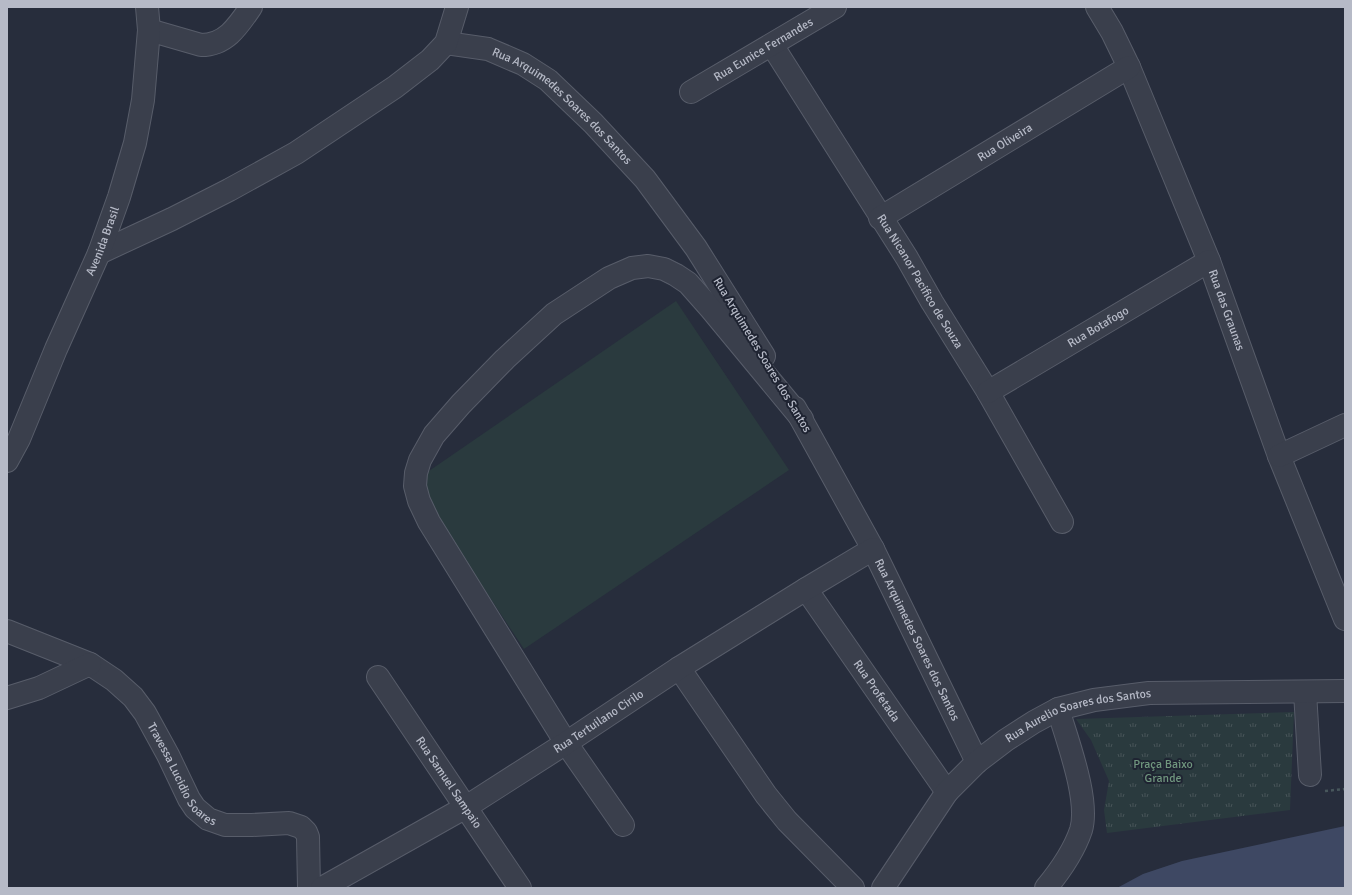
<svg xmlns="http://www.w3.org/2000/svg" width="1352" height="895" font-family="Signika,sans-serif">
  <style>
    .green { fill: #2a3a3e }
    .park { fill: url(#park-tufts) }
    .water { fill: #3e4863 }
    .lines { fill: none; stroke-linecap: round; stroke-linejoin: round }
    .minor-casing { stroke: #585d6a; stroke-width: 24 }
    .path { stroke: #48575c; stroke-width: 2.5; stroke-dasharray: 3 3; stroke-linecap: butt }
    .minor { stroke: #3a3f4c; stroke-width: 22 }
    .labels { text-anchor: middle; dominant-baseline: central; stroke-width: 4; stroke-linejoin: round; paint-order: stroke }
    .street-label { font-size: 12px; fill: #b6bac7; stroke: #1f2432 }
    .park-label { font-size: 12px; fill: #70967e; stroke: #1f2432 }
  </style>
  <defs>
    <pattern id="park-tufts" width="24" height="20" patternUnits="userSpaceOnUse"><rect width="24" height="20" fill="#2a3a3e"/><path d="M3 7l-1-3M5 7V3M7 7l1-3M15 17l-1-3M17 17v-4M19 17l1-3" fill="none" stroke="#475458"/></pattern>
  </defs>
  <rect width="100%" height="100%" fill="#272d3c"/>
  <path class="green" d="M676,301L789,470L524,649L413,482Z"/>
  <path class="park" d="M1294,712L1290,810L1107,833L1104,810L1109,781L1091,740L1076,719Z"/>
  <path class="water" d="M1345,826V888H1117L1143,874L1182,861Z"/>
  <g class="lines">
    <g class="minor-casing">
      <g id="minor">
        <path id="s1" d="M1097,7L1112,32L1129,67L1209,261L1279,456L1345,619"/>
        <path d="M149,30L201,45C226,45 238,26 251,7"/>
        <path id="s2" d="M446,43L488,49L523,64L548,80L593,123L645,179L696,248L764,356"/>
        <path id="s3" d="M772,45L907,258L932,302L988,392L1062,522"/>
        <path id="s4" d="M691,92L835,7"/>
        <path id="s5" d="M880,218L1129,67"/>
        <path d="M99,253L172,219L229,190L296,153L395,87L430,60L446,43L457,7"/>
        <path id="s6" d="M988,392L1209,261"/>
        <path id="s7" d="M795,408L873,549L977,762"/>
        <path d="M1279,456L1345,425"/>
        <path id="s8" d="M7,461L19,439L56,349L99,253L119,197L135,143L143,100L149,30L147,7"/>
        <path id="s9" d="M806,589L947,792"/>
        <path id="s10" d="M7,631L90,664L114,680L133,697L145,713L168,755L189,799L195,808L208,819L225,825H252L289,823L301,827L306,832L308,837L309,888"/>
        <path d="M679,668L766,795L787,821L853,888"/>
        <path id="s11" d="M378,677L520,888"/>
        <path d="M1305,692L1310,775"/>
        <path d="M7,698L39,688L90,664"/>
        <path d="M623,825L566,743L429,522L419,501L415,486L416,473L420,460L434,435L461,404L505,359L554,314L609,278L632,268L648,266L664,269L676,275L688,283L711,309L802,419"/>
        <path id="s12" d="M322,888L466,807L566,743L679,668L806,589L873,549"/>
        <path id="s13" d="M883,888L947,792L977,762L1006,740L1034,722L1058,709L1094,700L1149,693L1345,691"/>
        <path d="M1046,888C1060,871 1074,851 1081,830C1090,800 1067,740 1058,709"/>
      </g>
    </g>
    <path class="path" d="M1325,791L1345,789"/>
    <use href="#minor" class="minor"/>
  </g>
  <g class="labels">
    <g class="street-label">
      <text stroke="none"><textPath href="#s4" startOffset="84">Rua Eunice Fernandes</textPath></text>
      <text stroke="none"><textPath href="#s2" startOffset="137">Rua Arquimedes Soares dos Santos</textPath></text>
      <text stroke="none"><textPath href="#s5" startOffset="146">Rua Oliveira</textPath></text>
      <text stroke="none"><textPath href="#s8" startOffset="240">Avenida Brasil</textPath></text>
      <text stroke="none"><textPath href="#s3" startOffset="279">Rua Nicanor Pacifico de Souza</textPath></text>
      <text stroke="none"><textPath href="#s1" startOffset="330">Rua das Graunas</textPath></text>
      <text stroke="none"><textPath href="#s6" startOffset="128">Rua Botafogo</textPath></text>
      <text transform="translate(762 355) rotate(59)">Rua Arquimedes Soares dos Santos</text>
      <text stroke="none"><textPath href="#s7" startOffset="262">Rua Arquimedes Soares dos Santos</textPath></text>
      <text stroke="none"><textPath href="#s9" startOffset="124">Rua Profetada</textPath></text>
      <text stroke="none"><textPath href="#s13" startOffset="272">Rua Aurelio Soares dos Santos</textPath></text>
      <text stroke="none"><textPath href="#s12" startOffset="323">Rua Tertuilano Cirilo</textPath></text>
      <text stroke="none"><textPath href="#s10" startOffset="236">Travessa Lucidio Soares</textPath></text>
      <text stroke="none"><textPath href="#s11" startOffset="127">Rua Samuel Sampaio</textPath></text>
    </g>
    <g class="park-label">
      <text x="1163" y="764">Praça Baixo<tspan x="1163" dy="14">Grande</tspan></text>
    </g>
  </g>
  <rect width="1352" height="895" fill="none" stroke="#b6bac7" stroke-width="16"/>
</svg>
